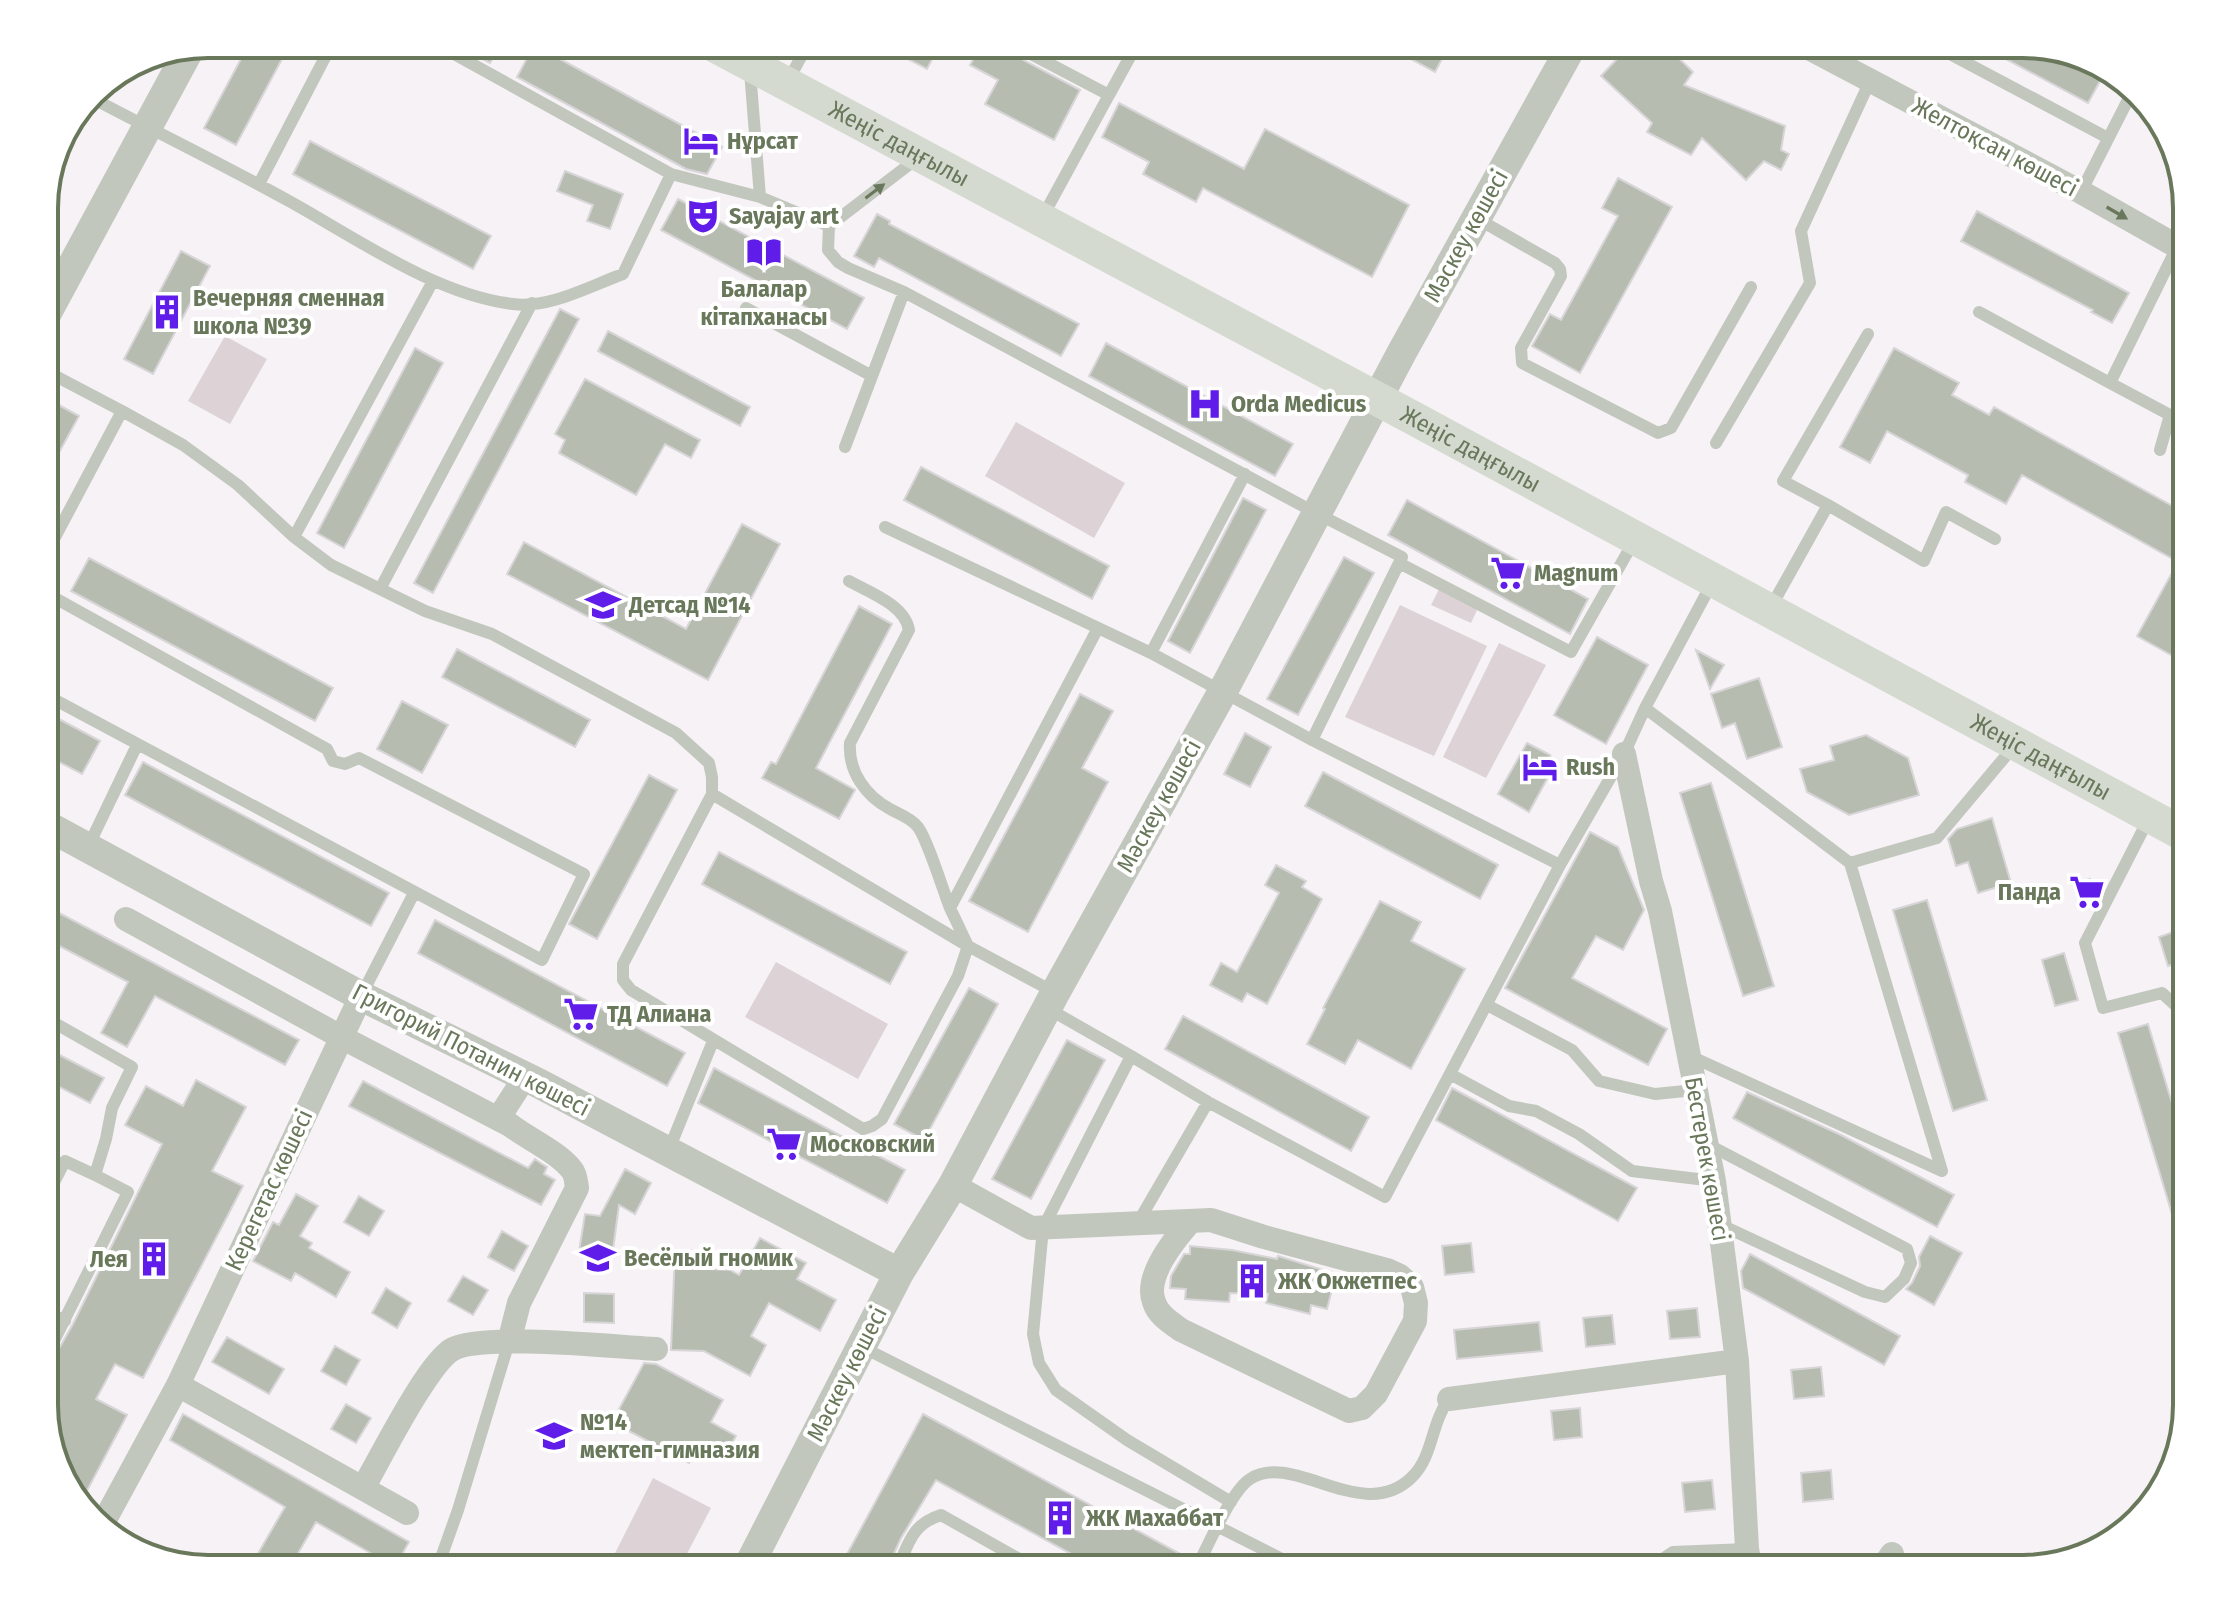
<svg xmlns="http://www.w3.org/2000/svg" width="2231" height="1613" font-family="'Fira Sans Condensed',sans-serif">
  <style>
    .green { fill: #ddd3d6 }
    .building { fill: #b7bcb0; stroke: #d7d5d7; stroke-width: 2 }
    .lines { fill: none; stroke-linecap: round; stroke-linejoin: round }
    .service { stroke: #c2c7be; stroke-width: 12 }
    .minor { stroke: #c2c7be; stroke-width: 24 }
    .tertiary { stroke: #c2c7be; stroke-width: 30 }
    .secondary { stroke: #d5dad1; stroke-width: 34 }
    .oneway { fill: #69785b }
    .labels { text-anchor: middle; dominant-baseline: central; stroke-width: 8; stroke-linejoin: round; paint-order: stroke }
    .poi-label { font-size: 24px; font-weight: bold; fill: #69785b; stroke: #fff; text-anchor: start }
    .street-label { font-size: 24px; fill: #69785b; stroke: #fff }
    .rim { fill: none; stroke: #69785b; stroke-width: 4 }
  </style>
  <rect width="100%" height="100%" fill="#f6f2f5"/>
  <path class="green" d="M225,336L267,359L230,424L188,401Z
    M1016,422L1125,483L1094,538L985,476Z
    M1439,589L1478,608L1471,623L1431,605Z
    M1400,605L1487,646L1434,756L1345,717Z
    M1499,643L1546,665L1486,778L1443,757Z
    M776,962L888,1024L858,1079L745,1017Z
    M653,1478L711,1508L679,1569H607Z"/>
  <path class="building" d="M249,44H290L236,145L204,128Z
    M455,44H501L490,63Z
    M879,44H940L927,69Z
    M982,44H1003L1008,52L1080,90L1054,140L985,104L998,80L970,65Z
    M1383,44H1450L1435,72Z
    M1631,44H1664L1693,72L1684,85L1785,126L1781,150L1789,154L1781,170L1764,161L1746,180L1702,138L1691,155L1647,132L1652,123L1601,76Z
    M1978,44H2024L2105,72L2088,103Z
    M534,45L722,147L707,174L686,169L517,77Z
    M1119,103L1244,169L1265,129L1409,205L1372,277L1203,188L1196,202L1143,174L1149,162L1102,137Z
    M310,141L491,236L473,269L293,174Z
    M565,171L623,194L610,229L587,221L593,205L557,191Z
    M1618,178L1672,207L1580,373L1532,346L1550,314L1561,320L1618,216L1602,208Z
    M678,199L864,298L847,329L661,230Z
    M1977,211L2129,293L2112,323L2091,312L2093,310L1961,241Z
    M877,214L890,221L889,224L1079,324L1061,356L879,258L874,267L854,256Z
    M181,251L210,266L153,374L124,359Z
    M560,309L579,319L433,593L414,583Z
    M608,331L750,407L740,426L598,351Z
    M1106,343L1293,444L1275,476L1089,376Z
    M415,348L443,363L344,548L317,533Z
    M1894,348L1959,383L1952,395L1989,415L1994,407L2187,514V626L2171,655L2137,636L2178,562L2022,475L2006,504L1965,482L1968,475L1887,431L1870,463L1840,447Z
    M585,379L700,440L691,458L665,444L636,495L559,453L565,440L555,434Z
    M44,397L79,416L44,480Z
    M921,467L1109,566L1092,599L904,500Z
    M1243,498L1266,510L1190,653L1168,641Z
    M1407,500L1588,599L1570,634L1388,535Z
    M742,524L780,544L708,680L507,574L524,542L686,629Z
    M1344,557L1374,573L1298,715L1267,699Z
    M89,558L333,688L315,721L71,591Z
    M859,606L892,624L816,768L855,790L839,819L762,778L771,762L776,764Z
    M1597,637L1648,665L1606,744L1554,715Z
    M457,649L590,720L575,747L442,677Z
    M1696,650L1724,665L1710,689Z
    M1759,678L1782,747L1747,759L1735,723L1722,728L1711,694Z
    M1080,694L1113,711L1082,768L1108,782L1028,932L969,901Z
    M402,701L448,725L422,773L377,749Z
    M44,711L100,741L82,774L44,754Z
    M1245,733L1271,747L1250,787L1224,774Z
    M1866,735L1908,758L1919,795L1849,815L1807,792L1800,769L1834,760L1830,746Z
    M1527,743L1550,755L1553,768L1529,812L1498,794Z
    M143,762L389,893L371,926L125,795Z
    M1323,772L1498,865L1480,899L1305,806Z
    M649,775L677,790L597,939L569,924Z
    M1711,783L1774,986L1743,996L1680,793Z
    M1992,818L2011,883L1978,893L1968,862L1956,866L1948,839L1957,829Z
    M1590,832L1618,847L1644,910L1623,950L1596,936L1572,978L1667,1029L1648,1065L1505,988Z
    M719,852L907,952L890,984L702,884Z
    M1276,865L1306,881L1302,887L1322,899L1267,1004L1247,993L1242,1002L1210,985L1221,963L1237,972L1279,893L1265,885Z
    M2090,879L2096,900L2080,905L2074,884Z
    M1927,900L1987,1100L1953,1111L1893,910Z
    M1380,901L1421,922L1411,941L1465,969L1411,1069L1358,1040L1345,1064L1307,1044L1325,1009L1323,1008Z
    M44,905L299,1040L285,1065L155,996L127,1047L101,1033L128,982L50,941H44Z
    M435,920L685,1053L667,1086L418,953Z
    M2187,927V960L2168,966L2159,937Z
    M2064,953L2078,1000L2055,1006L2042,960Z
    M969,988L998,1004L924,1140L894,1124Z
    M1183,1016L1369,1117L1351,1151L1165,1049Z
    M2148,1024L2187,1153V1250L2183,1251L2118,1033Z
    M1067,1040L1105,1060L1031,1199L992,1179Z
    M44,1047L104,1078L90,1103L44,1079Z
    M714,1068L905,1170L887,1203L698,1103Z
    M196,1080L246,1107L212,1171L243,1186L143,1378L115,1364L96,1399L127,1415L81,1502L61,1478L44,1416V1375L73,1324L162,1144L125,1125L146,1086L183,1106Z
    M363,1081L528,1168L535,1159L542,1164L547,1167L544,1174L555,1180L541,1205L349,1106Z
    M1452,1088L1637,1188L1618,1221L1436,1120Z
    M1747,1092L1841,1135L1954,1195L1937,1227L1733,1118Z
    M625,1169L651,1183L635,1214L619,1205L612,1257L579,1252L585,1214L600,1216Z
    M296,1194L318,1206L300,1236L312,1243L309,1248L350,1272L336,1297L295,1273L291,1281L253,1261L273,1222L279,1225Z
    M359,1196L384,1211L369,1236L344,1222Z
    M502,1231L528,1246L514,1271L488,1257Z
    M1930,1236L1962,1253L1934,1305L1906,1289L1912,1283L1920,1266L1919,1257Z
    M760,1238L806,1263L797,1279L836,1300L820,1331L769,1303L751,1336L766,1345L750,1376L704,1351L671,1350L675,1250H691L690,1268L730,1270L739,1275Z
    M1471,1243L1474,1272L1445,1275L1442,1246Z
    M1190,1246L1232,1250L1277,1259L1278,1256L1336,1274L1327,1309L1311,1305L1310,1314L1266,1303L1268,1294L1230,1293L1229,1302L1185,1299L1186,1289L1170,1288L1171,1276L1184,1254H1190Z
    M1750,1254L1900,1336L1884,1365L1743,1288L1741,1271Z
    M463,1276L488,1290L473,1315L448,1301Z
    M386,1288L411,1303L397,1328L372,1313Z
    M584,1293L614,1294V1323L584,1322Z
    M1697,1308L1700,1337L1670,1339L1667,1311Z
    M1612,1315L1615,1344L1586,1347L1583,1318Z
    M1539,1322L1542,1351L1457,1359L1454,1330Z
    M227,1337L284,1369L269,1394L212,1362Z
    M335,1346L360,1360L346,1385L321,1371Z
    M644,1363L656,1364L723,1400L711,1422L736,1436L725,1456L701,1442L689,1463L612,1422Z
    M1821,1367L1824,1396L1794,1399L1791,1370Z
    M346,1404L371,1418L356,1443L331,1429Z
    M1580,1408L1582,1437L1554,1440L1551,1411Z
    M183,1414L409,1542L395,1567L316,1522L289,1569H249L285,1507L170,1440Z
    M923,1414L1184,1556L1177,1569H1082L1086,1562L936,1480L901,1538L887,1569H839Z
    M1831,1470L1833,1499L1803,1502L1801,1473Z
    M1712,1480L1715,1509L1685,1512L1682,1483Z"/>
  <g class="lines">
    <path class="service" d="M1012,44L1109,95L1042,218
      M1931,44L2108,138
      M1247,49L1250,44
      M750,71L760,197
      M788,81L808,44
      M1109,95L1137,44
      M90,97C156,132 224,165 289,201C356,238 436,295 513,304C549,309 590,286 623,274L671,174L436,44
      M671,174L760,197L829,226L828,250L838,262L848,268L904,292L1316,513L1402,557L1312,740
      M259,184L332,44
      M2081,192L2133,90
      M1476,218L1555,263L1560,269L1561,276L1521,348L1522,363L1658,433L1671,428L1751,287
      M829,226L919,157
      M746,308L872,376
      M1979,312L2110,383L2177,247
      M2110,383L2170,415L2160,450
      M122,411L183,445L238,485L294,537L331,565L425,611L492,634L676,733L709,763L712,777V794L623,964V980L631,990L863,1129L872,1126L882,1119L958,976L968,946L712,794
      M1716,443L1810,283L1801,231L1870,81
      M845,447L904,292
      M1828,505L1783,481L1868,334
      M885,527L1151,653L1312,740L1560,865
      M294,537L433,281
      M44,558L122,411L44,370
      M1399,563L1571,652L1634,541
      M849,581C869,592 905,605 909,630L850,743C848,772 866,796 890,809C899,814 911,818 917,826C926,835 944,893 950,908
      M380,589L532,303
      M1771,607L1828,505L1924,561L1946,512L1995,539
      M1151,653L1245,474
      M44,694L542,960L584,874L359,758L345,764L333,761L327,749L44,592
      M1645,708L1850,863L1937,838L2015,745
      M2148,820L2085,943L2103,1008L2162,993L2187,1016
      M88,847L137,745
      M1850,863L1942,1171
      M1054,992L968,946L950,908L1098,628
      M361,996L414,893
      M1487,1005L1572,1050L1599,1081L1655,1094L1695,1090
      M1047,1008L1131,1056
      M1690,1056L1942,1171
      M1450,1074L1509,1106L1536,1111L1579,1134L1632,1171L1714,1181
      M1709,1145L1907,1249L1911,1263L1904,1279L1885,1297L1865,1292L1721,1225
      M668,1152L713,1041
      M44,1202L65,1161L95,1175L106,1139L112,1108L132,1067L44,1017
      M1137,1224L1208,1102
      M44,1310L65,1321
      M862,1347L1302,1569
      M44,1361L128,1192L95,1175
      M1231,1502L1127,1440L1056,1390L1039,1363L1033,1334L1043,1228L1131,1056L1208,1102L1385,1197L1560,865L1624,754L1645,708L1713,581
      M2152,1506L2154,1502
      M437,1569L458,1510L509,1342
      M897,1569C909,1543 912,1524 941,1515L1037,1569
      M1196,1569C1207,1548 1231,1491 1250,1479C1294,1450 1364,1527 1413,1476C1433,1456 1431,1423 1449,1399
      M1648,1569L1673,1552L1747,1549"/>
    <path class="minor" d="M1801,44L2081,192L2187,252
      M1624,754L1651,881L1660,911L1714,1181L1737,1361L1747,1549L1751,1569
      M126,919L341,1037L510,1125C528,1139 558,1152 572,1170C576,1175 576,1182 577,1188L519,1303L509,1342
      M498,1119L525,1077
      M953,1185L1031,1228L1211,1220L1264,1237L1387,1270L1400,1276L1412,1287L1416,1303L1415,1321L1376,1394L1362,1408L1349,1411L1181,1330C1170,1322 1158,1315 1154,1302C1144,1277 1174,1240 1189,1223
      M178,1385L407,1513
      M1449,1399L1737,1361
      M363,1488C380,1459 428,1362 453,1349C484,1333 616,1347 656,1349
      M101,1527L178,1385L361,996
      M1882,1569L1892,1554"/>
    <path class="tertiary" d="M44,318L190,48
      M44,824L361,996L540,1084L899,1273
      M747,1569L899,1273L953,1185L1055,993L1223,691L1402,352L1573,44"/>
    <path class="secondary" id="s1" d="M712,44L1415,419L2187,836"/>
  </g>
  <defs><path id="oneway-solid" d="M-6-.8H1V-3.2L6.5 0L1 3.2V.8H-6Z" transform="scale(2)"/></defs>
  <g class="oneway">
    <use href="#oneway-solid" transform="translate(875 191) rotate(-37)"/>
    <use href="#oneway-solid" transform="translate(2117 213) rotate(30)"/>
  </g>
  <defs>
    <g id="hotel-bare" transform="scale(2.76)"><path d="M-6-4.5h1.5V1H6V5H4.5V3h-9V5H-6ZM-4 0a1.8 1.8 0 1 1 3.6 0ZM.5 0V-2.5h3Q6-2.5 6 0Z" fill="#601dea" stroke="#fff" stroke-width="2.5" paint-order="stroke"/></g>
    <g id="theatre-bare" transform="scale(2.76)"><path d="M-5-5.5Q0-4 5-5.5V0Q5 5 0 6Q-5 5-5 0ZM-3.3-2.5H-1v1.5H-3.3ZM1-2.5H3.3v1.5H1ZM-2.8 1Q0 5.5 2.8 1Z" fill="#601dea" stroke="#fff" stroke-width="2.5" paint-order="stroke"/></g>
    <g id="library-bare" transform="scale(2.76)"><path d="M-6-4Q-3-5.5-.7-3.5V5Q-3 3-6 4ZM6-4Q3-5.5 .7-3.5V5Q3 3 6 4Z" fill="#601dea" stroke="#fff" stroke-width="2.5" paint-order="stroke"/></g>
    <g id="building-bare" transform="scale(2.76)"><path d="M-4-6H4V6H1V3H-1V6H-4ZM-2.5-4.3h1.7v1.8h-1.7ZM.8-4.3h1.7v1.8H.8ZM-2.5-1h1.7V.8h-1.7ZM.8-1h1.7V.8H.8Z" fill="#601dea" stroke="#fff" stroke-width="2.5" paint-order="stroke"/></g>
    <g id="hospital-bare" transform="scale(2.76)"><path d="M-5-5h3v3.5h4V-5h3V5h-3V1.5h-4V5h-3Z" fill="#601dea" stroke="#fff" stroke-width="2.5" paint-order="stroke"/></g>
    <g id="supermarket-bare" transform="scale(2.76)"><path d="M-6-5.5h2.5l.6 2H6L4.5 2H-2.5L-4.4-4H-6ZM-1.5 3.2a1.3 1.3 0 1 0 .1 0ZM3 3.2a1.3 1.3 0 1 0 .1 0Z" fill="#601dea" stroke="#fff" stroke-width="2.5" paint-order="stroke"/></g>
    <g id="school-bare" transform="scale(2.76)"><path d="M0-5L7-2L0 1L-7-2ZM-4 1L0 2.5L4 1V4Q0 6-4 4Z" fill="#601dea" stroke="#fff" stroke-width="2.5" paint-order="stroke"/></g>
  </defs>
  <g fill-rule="evenodd">
    <use href="#hotel-bare" x="701" y="141"/>
    <use href="#theatre-bare" x="703" y="216"/>
    <use href="#library-bare" x="764" y="252"/>
    <use href="#building-bare" x="167" y="312"/>
    <use href="#hospital-bare" x="1205" y="404"/>
    <use href="#supermarket-bare" x="1508" y="573"/>
    <use href="#school-bare" x="603" y="605"/>
    <use href="#hotel-bare" x="1540" y="767"/>
    <use href="#supermarket-bare" x="2087" y="892"/>
    <use href="#supermarket-bare" x="581" y="1014"/>
    <use href="#supermarket-bare" x="784" y="1144"/>
    <use href="#school-bare" x="598" y="1258"/>
    <use href="#building-bare" x="154" y="1259"/>
    <use href="#building-bare" x="1252" y="1281"/>
    <use href="#school-bare" x="554" y="1436"/>
    <use href="#building-bare" x="1060" y="1518"/>
  </g>
  <g class="labels">
    <g class="poi-label">
      <text x="727" y="141">Нұрсат</text>
      <text x="729" y="216">Sayajay аrt</text>
      <text x="764" y="289" text-anchor="middle">Балалар<tspan x="764" dy="28">кітапханасы</tspan></text>
      <text x="193" y="298">Вечерняя сменная<tspan x="193" dy="28">школа №39</tspan></text>
      <text x="1231" y="404">Orda Medicus</text>
      <text x="1534" y="573">Magnum</text>
      <text x="629" y="605">Детсад №14</text>
      <text x="1566" y="767">Rush</text>
      <text x="2061" y="892" text-anchor="end">Панда</text>
      <text x="607" y="1014">ТД Алиана</text>
      <text x="810" y="1144">Московский</text>
      <text x="624" y="1258">Весёлый гномик</text>
      <text x="128" y="1259" text-anchor="end">Лея</text>
      <text x="1278" y="1281">ЖК Окжетпес</text>
      <text x="580" y="1422">№14<tspan x="580" dy="28">мектеп-гимназия</tspan></text>
      <text x="1086" y="1518">ЖК Махаббат</text>
    </g>
    <g class="street-label">
      <text stroke="none"><textPath href="#s1" startOffset="212">Жеңіс даңғылы</textPath></text>
      <text transform="translate(1995 147) rotate(28)">Желтоқсан көшесі</text>
      <text transform="translate(1466 236) rotate(-61)">Мәскеу көшесі</text>
      <text stroke="none"><textPath href="#s1" startOffset="860">Жеңіс даңғылы</textPath></text>
      <text stroke="none"><textPath href="#s1" startOffset="1508">Жеңіс даңғылы</textPath></text>
      <text transform="translate(1159 806) rotate(-61)">Мәскеу көшесі</text>
      <text transform="translate(471 1050) rotate(27)">Григорий Потанин көшесі</text>
      <text transform="translate(1707 1159) rotate(80)">Бестерек көшесі</text>
      <text transform="translate(269 1190) rotate(-65)">Керегетас көшесі</text>
      <text transform="translate(847 1374) rotate(-63)">Мәскеу көшесі</text>
    </g>
  </g>
  <path d="M0 0H2231V1613H0ZM208 58H2023A150 150 0 0 1 2173 208V1405A150 150 0 0 1 2023 1555H208A150 150 0 0 1 58 1405V208A150 150 0 0 1 208 58Z" fill="#fff" fill-rule="evenodd"/>
  <path class="rim" d="M208 58H2023A150 150 0 0 1 2173 208V1405A150 150 0 0 1 2023 1555H208A150 150 0 0 1 58 1405V208A150 150 0 0 1 208 58Z"/>
</svg>
